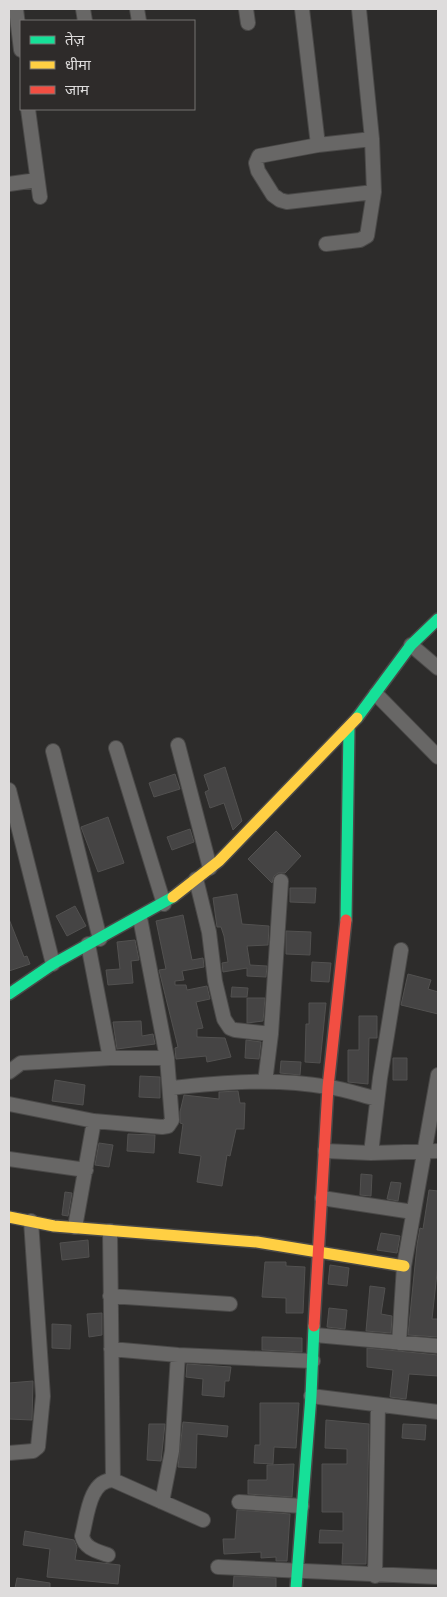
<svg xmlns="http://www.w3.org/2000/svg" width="447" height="1597" font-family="'PT Sans Narrow','Noto Sans Devanagari',sans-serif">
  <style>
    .building { fill: #454444; stroke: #525150 }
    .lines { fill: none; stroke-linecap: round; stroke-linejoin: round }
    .street-casing { stroke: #4a4948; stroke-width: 16 }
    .fast-casing { stroke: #4a4948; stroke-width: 14 }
    .slow-casing { stroke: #4a4948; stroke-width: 14 }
    .jam-casing { stroke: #4a4948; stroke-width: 14 }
    .street { stroke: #686766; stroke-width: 14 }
    .fast { stroke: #16e098; stroke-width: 11 }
    .slow { stroke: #ffcf43; stroke-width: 11 }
    .jam { stroke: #f24e42; stroke-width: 11 }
  </style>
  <rect width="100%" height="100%" fill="#2d2c2b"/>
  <path class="building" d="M225,767L242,821L233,830L224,803L210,808L205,792L209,790L204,775Z
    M175,774L180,789L154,797L149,783Z
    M108,817L124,863L98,872L81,827Z
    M190,829L194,842L172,850L167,837Z
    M276,831L301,856L285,873H278L274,876L272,883L248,859Z
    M290,888H316L315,903L290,902Z
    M237,894L242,924L269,926L268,945L247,946L250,965L267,966L266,977L247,976V968L223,972L222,963L228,962L224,936L221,927H217L213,898Z
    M75,906L86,926L67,936L56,916Z
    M183,915L192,960L203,958L204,967L182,971L184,980L175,981V985H186L187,990L207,986L210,999L196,1002L203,1028L197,1029V1037L225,1038L231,1057L207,1062L206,1056L176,1059L175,1048L178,1047L159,970L166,969L156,921Z
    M9,919L24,957L27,956L30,964L9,971Z
    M286,931L311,932L310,955L286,954Z
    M135,940L139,960L131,961L133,983L108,985L106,970L120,969L117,942Z
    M312,962L331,963L329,982L311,981Z
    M408,974L431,980L428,989L438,992V1014L401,1005Z
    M232,987L248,988L247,997H231Z
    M247,998H265L263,1021L247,1023Z
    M309,1003H326L320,1063L305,1062L306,1024H309Z
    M359,1016H377V1038H369L368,1084L348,1082V1050H359Z
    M141,1021L142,1036L153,1034L155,1044L117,1049L113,1022Z
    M246,1040L261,1042L259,1059L245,1058Z
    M393,1058H407V1080H393Z
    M281,1061L301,1062L300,1075L280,1073Z
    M140,1076L160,1077V1098L139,1097Z
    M55,1080L85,1085L83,1105L52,1101Z
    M238,1091L240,1103H245L244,1129H236L230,1156L227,1155L222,1186L197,1182L201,1156L179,1153L183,1124L180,1123V1112L184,1095L219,1099V1092Z
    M128,1134L155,1135L154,1153L127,1151Z
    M99,1143L113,1145L109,1167L95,1165Z
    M361,1174L372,1175L371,1196L360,1195Z
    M391,1182L401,1183L398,1201L387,1199Z
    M429,1190L438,1191V1264L432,1319H438V1337L408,1335L417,1245L420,1228L423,1229Z
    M65,1192L72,1193L68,1216L62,1215Z
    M381,1233L400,1236L397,1253L377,1250Z
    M88,1240L89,1257L62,1260L60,1243Z
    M265,1262H286V1266L305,1267L303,1313H286V1298L262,1297Z
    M330,1265L349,1268L347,1286L328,1284Z
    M370,1286L385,1288L381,1314L392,1316L391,1333L366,1331Z
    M329,1308L347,1310L345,1329L327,1327Z
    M102,1313V1335L89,1337L87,1314Z
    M52,1324L71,1325L70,1349L52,1348Z
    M262,1337L302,1338V1352L262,1350Z
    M367,1348L438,1355V1376L409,1374L406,1399L390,1397L393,1370L367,1367Z
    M187,1364L231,1367L229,1381H225L224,1397L202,1395L203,1379L186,1377Z
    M33,1381L32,1420L9,1419V1383Z
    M260,1403H299L296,1448L274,1447L273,1464L254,1463L255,1445H260Z
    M326,1420L369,1424L366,1564H342L343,1543H319L320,1530L343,1531V1512H322V1464H347V1449L325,1448Z
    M183,1422L228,1426L227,1437L197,1434L196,1468L178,1467Z
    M149,1424H165L161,1461L147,1460Z
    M403,1424L426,1425L425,1440L402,1438Z
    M294,1464L292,1497L248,1494V1480H267V1465Z
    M237,1510L290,1514L287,1561H276V1557L261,1558V1552L224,1554L223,1539H235Z
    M25,1531L74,1540L77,1547L75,1560L120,1565L118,1584L47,1577L50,1549L23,1545Z
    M234,1576L276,1578V1588H233Z
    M17,1578L50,1583V1588H15Z"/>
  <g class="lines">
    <g class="street-casing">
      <path id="street" d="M16,9L21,50
        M83,9L85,21
        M137,9L139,21
        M246,9L248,23
        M302,9L318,145
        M28,109L40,197
        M372,139L318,145L259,156L256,163L258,171L273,195L280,200L287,202L374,192
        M9,184L37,180
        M326,244L360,240L367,236L374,192L372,139L359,9
        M411,645L438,668
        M376,694L438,757
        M178,745L210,868
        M116,748L164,904
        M53,751L100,939
        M9,790L53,964
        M196,879L209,932L215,981L224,1019L230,1028L235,1030L271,1034
        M88,944L110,1058
        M9,1072L21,1063L110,1058H167
        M265,1082L271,1034L281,881
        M171,1088C223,1082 276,1078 328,1087C345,1089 361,1095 377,1099
        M9,1104L94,1121L162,1127L168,1126L172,1120L167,1058L140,918
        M325,1151L371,1153L438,1151
        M371,1153L380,1078L401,950
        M9,1159L86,1170
        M322,1198L413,1212
        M75,1227L94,1121
        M110,1231L113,1480L203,1520
        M110,1296L230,1304
        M315,1335L438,1346
        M399,1343L404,1266L438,1075
        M111,1349L178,1355L313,1361
        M311,1396L438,1412
        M9,1453L33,1451L38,1447L43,1396L31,1221
        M162,1502L172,1451L178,1355
        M239,1502L302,1506
        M108,1555C97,1551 85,1549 82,1536C87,1518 89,1480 113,1480
        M218,1567L438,1577
        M375,1576L378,1405"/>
    </g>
    <g class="fast-casing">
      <path id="fast" d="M357,718L411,645L438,619
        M346,920L349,728
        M9,994L53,964L173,897
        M296,1588L311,1396L314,1326"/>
    </g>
    <g class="slow-casing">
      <path id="slow" d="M173,897L219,861L357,718
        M9,1217L54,1226L257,1242L404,1266"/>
    </g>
    <g class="jam-casing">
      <path id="jam" d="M314,1326L328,1087L346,920"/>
    </g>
    <use href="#street" class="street"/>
    <use href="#fast" class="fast"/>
    <use href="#slow" class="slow"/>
    <use href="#jam" class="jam"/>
  </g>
  <rect width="447" height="1597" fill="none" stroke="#dedcdc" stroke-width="20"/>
  <rect x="20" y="20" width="175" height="90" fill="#2e2b2a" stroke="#747271"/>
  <rect x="30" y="36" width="25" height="8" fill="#16e098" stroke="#747271"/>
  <text x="65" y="45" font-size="15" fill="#dedcdc">तेज़</text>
  <rect x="30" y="61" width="25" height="8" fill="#ffcf43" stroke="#747271"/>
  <text x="65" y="70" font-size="15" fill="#dedcdc">धीमा</text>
  <rect x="30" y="86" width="25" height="8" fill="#f24e42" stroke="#747271"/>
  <text x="65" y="95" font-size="15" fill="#dedcdc">जाम</text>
</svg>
